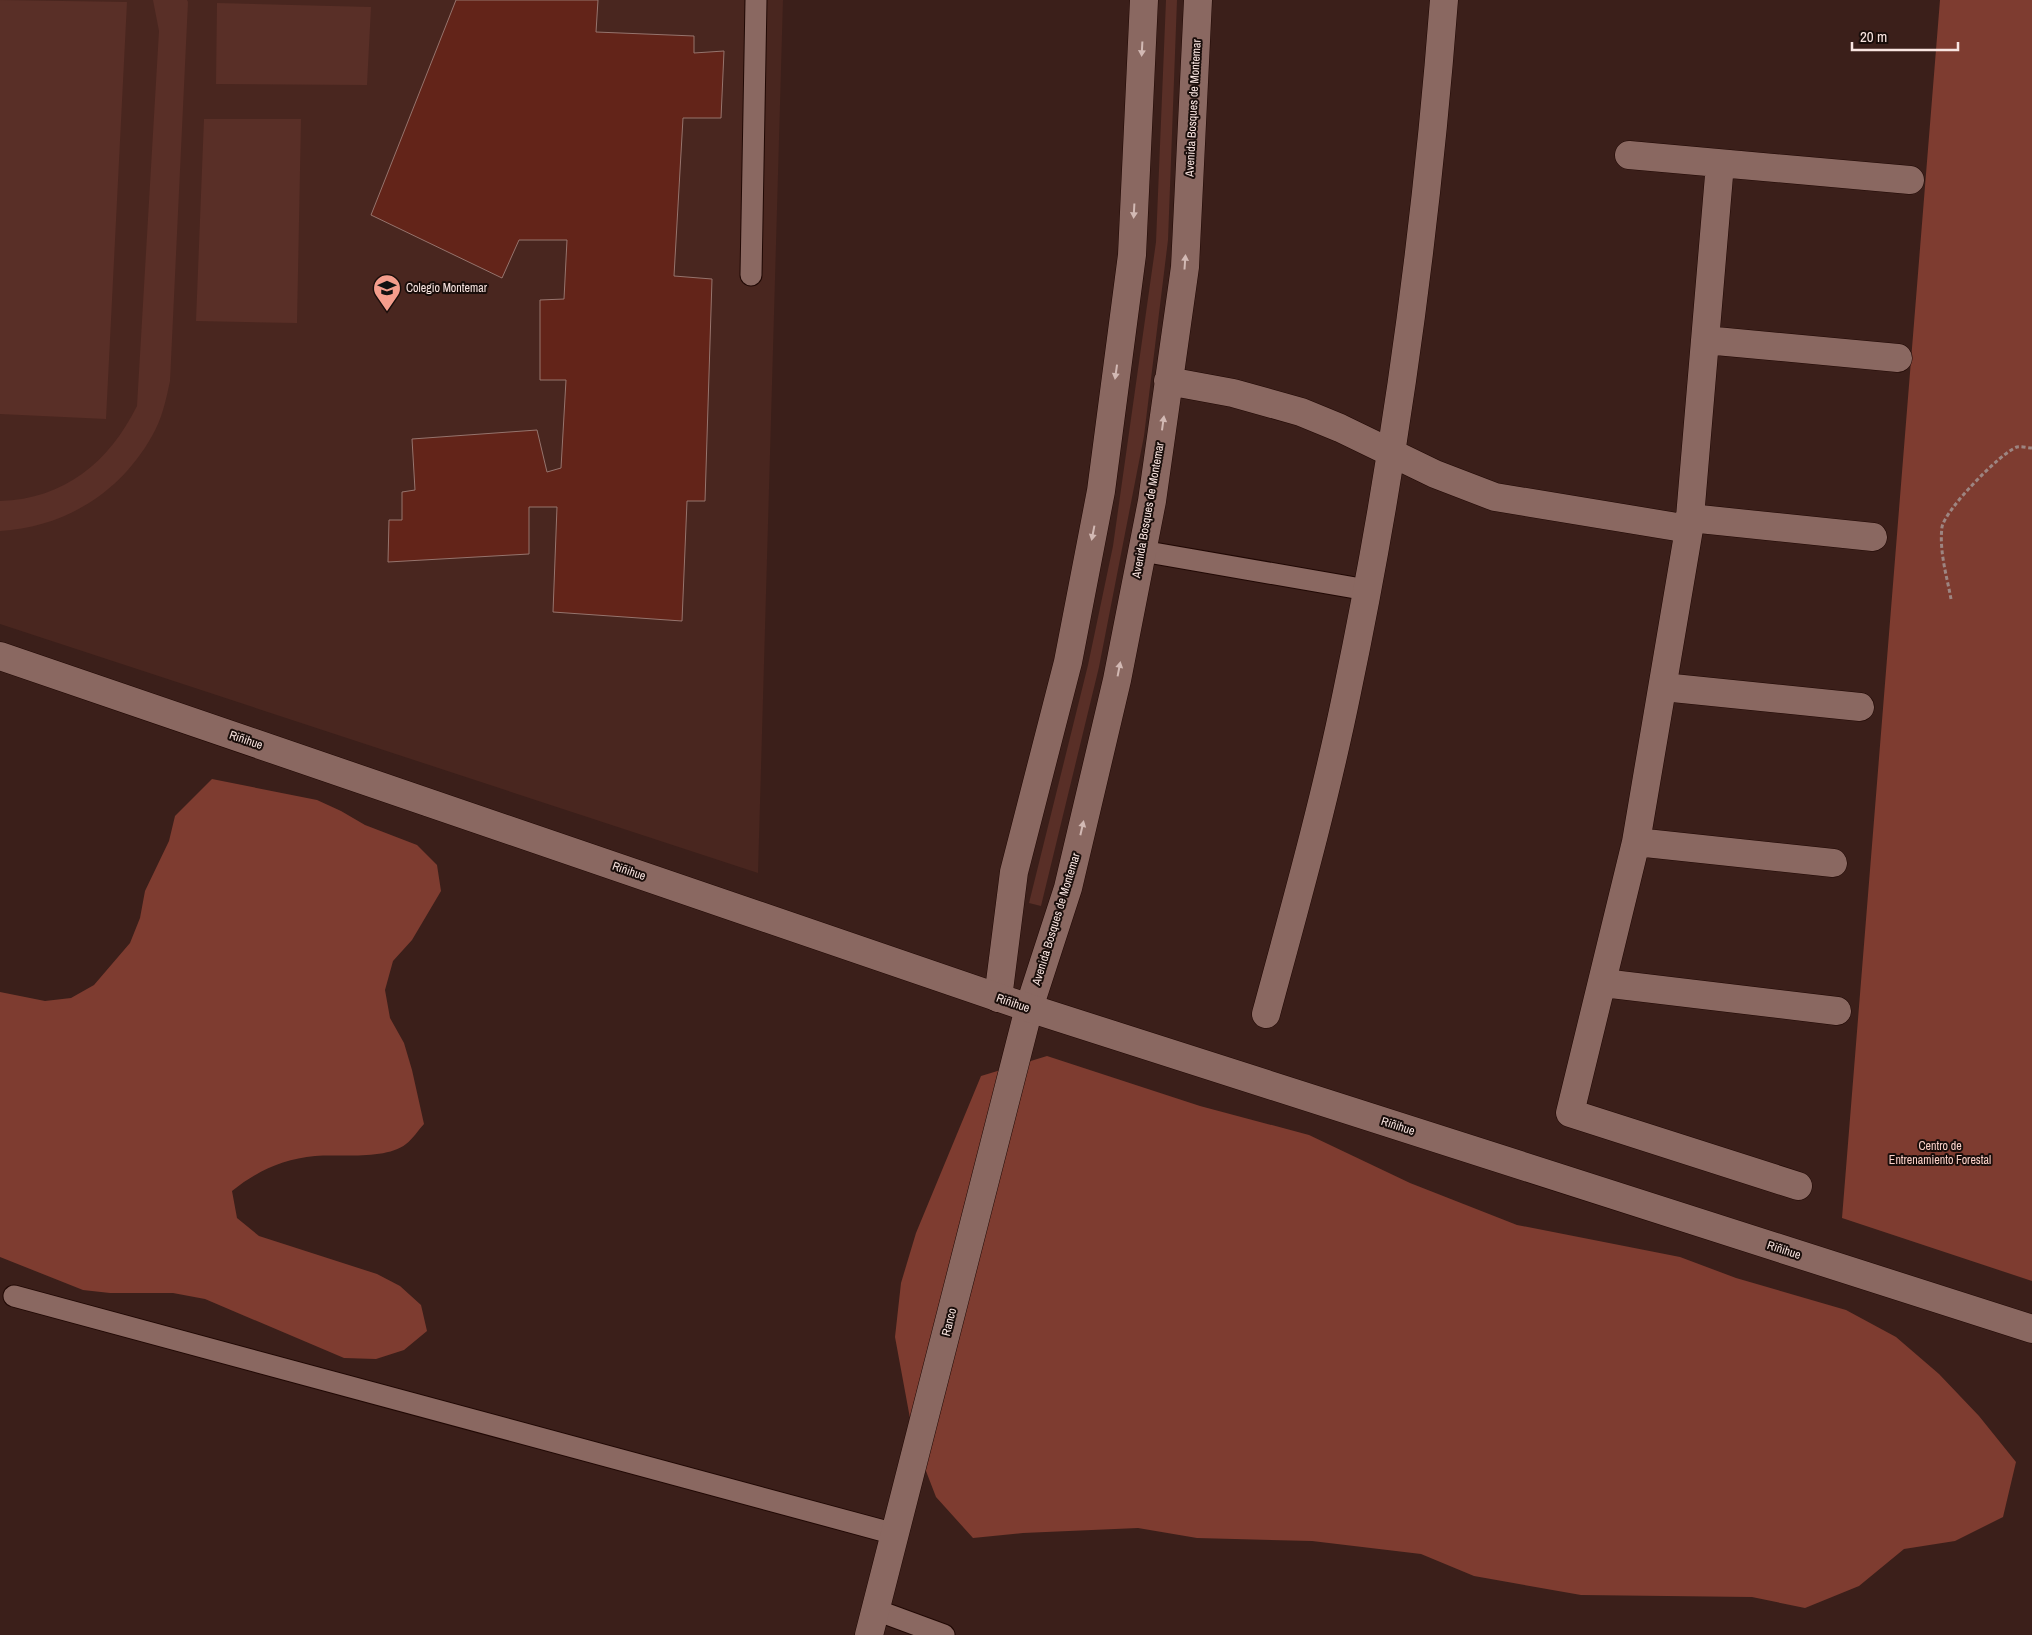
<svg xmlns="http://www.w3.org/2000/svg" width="2032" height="1635" font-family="'Archivo Narrow',sans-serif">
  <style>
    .built { fill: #49261f }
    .green { fill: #592f27 }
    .forest { fill: #7e3c30 }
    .building { fill: #632419; stroke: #96746d }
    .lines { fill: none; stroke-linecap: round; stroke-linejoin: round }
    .service-casing { stroke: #200804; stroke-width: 23 }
    .minor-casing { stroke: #200804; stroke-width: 29 }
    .tertiary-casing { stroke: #200804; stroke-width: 29 }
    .path { stroke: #9d8581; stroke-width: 3; stroke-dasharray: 4 2.5; stroke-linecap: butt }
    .service { stroke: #8a6861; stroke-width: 21 }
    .minor { stroke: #8a6861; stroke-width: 28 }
    .tertiary { stroke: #8a6861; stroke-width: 28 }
    .oneway { fill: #d2b9b4 }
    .labels { text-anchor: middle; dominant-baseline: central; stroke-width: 4; stroke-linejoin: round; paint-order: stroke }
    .street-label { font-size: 12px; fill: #f9e5e1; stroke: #190d0a }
    .poi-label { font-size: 12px; fill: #f9e5e1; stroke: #190d0a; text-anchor: start }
    .park-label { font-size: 12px; fill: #fad0c7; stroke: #190d0a }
  </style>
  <rect width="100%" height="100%" fill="#3b1f1a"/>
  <path class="built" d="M0,0H783L758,873L0,624Z"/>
  <path class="green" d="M0,0L127,2L106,419L0,414Z
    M153,0H187L188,2L170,381C166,400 162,419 152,436C120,493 65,527 0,531V501C65,499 109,462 137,406L159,31Z
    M1166,0H1177L1168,240L1144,436L1099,667L1041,906L1029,903L1088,665L1113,546L1156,242Z
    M217,3L371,7L367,85L216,84Z
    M204,119H301L297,323L196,321Z"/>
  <path class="forest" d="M1940,0H2032V1281L1842,1218Z
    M212,779L317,800L341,811L365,825L417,845L437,865L441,891L412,940L393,961L385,990L390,1018L404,1043L412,1070L424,1124C418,1130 413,1139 406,1144C386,1160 340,1154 315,1156C283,1159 257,1171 232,1191L237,1218L259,1236L377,1274L400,1286L421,1305L427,1331L404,1350L376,1359L344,1358L205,1299L173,1293H110L83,1290L0,1257V992L45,1001L71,998L94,985L130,943L140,918L145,891L169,841L175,816Z
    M1047,1056L1200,1106L1309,1135L1410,1183L1517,1225L1680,1257L1736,1278L1846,1310L1896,1337L1939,1374L1979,1416L2016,1462L2003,1517L1955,1541L1904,1549L1859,1586L1805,1608L1752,1597L1581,1595L1474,1576L1421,1554L1312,1541L1197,1538L1138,1528L1023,1533L973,1538L936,1497L914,1440L895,1337L901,1283L916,1233L981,1076Z"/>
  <path class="building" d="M456,0H598L596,32L694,36V53L724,51L721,118H683L674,276L712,279L705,501H687L682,621L553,612L557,507H529V554L388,562L389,520H402V492L415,490L412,439L537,430L547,472L561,468L566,380H540V300L564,299L567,240H519L502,278L371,215Z"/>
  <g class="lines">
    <g class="service-casing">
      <path id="service" d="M751,275L756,0
        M1142,551L1367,590
        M14,1296L895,1534
        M876,1610L944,1635"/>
    </g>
    <g class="minor-casing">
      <path id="minor" d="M1629,155L1910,180
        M1720,164L1689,529L1636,842L1570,1113L1798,1186
        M1705,340L1898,358
        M1168,381L1233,393L1301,412L1340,428L1435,474L1495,497L1689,529
        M1690,518L1873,537
        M1663,687L1860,707
        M1636,842L1833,863
        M1603,983L1837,1011
        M998,998L1014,872L1068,662L1101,491L1132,255L1144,0
        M1266,1014C1295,907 1325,800 1347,692C1395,463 1426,233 1444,0
        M869,1635L1029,1008L1068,888L1117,680L1152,501L1185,267L1198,0"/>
    </g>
    <g class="tertiary-casing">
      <path id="tertiary" d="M0,656L1029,1008L2032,1329"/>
    </g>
    <path class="path" d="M1951,599C1947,577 1939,551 1942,527C1945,510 2000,453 2017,447C2021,446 2028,448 2032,448"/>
    <use href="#service" class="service"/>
    <use href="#minor" class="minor"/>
    <use href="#tertiary" class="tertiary"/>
  </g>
  <defs><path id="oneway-solid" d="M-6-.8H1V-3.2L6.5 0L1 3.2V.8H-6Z" transform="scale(1.25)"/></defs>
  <g class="oneway">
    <use href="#oneway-solid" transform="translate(1142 49) rotate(93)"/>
    <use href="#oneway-solid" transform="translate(1134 211) rotate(93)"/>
    <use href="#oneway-solid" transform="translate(1185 262) rotate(-86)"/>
    <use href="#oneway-solid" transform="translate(1116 372) rotate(98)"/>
    <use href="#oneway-solid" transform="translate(1163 423) rotate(-82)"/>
    <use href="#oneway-solid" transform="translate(1093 533) rotate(101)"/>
    <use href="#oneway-solid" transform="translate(1119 669) rotate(-79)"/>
    <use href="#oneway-solid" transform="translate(1082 828) rotate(-77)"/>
  </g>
  <defs>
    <g id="school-pin" transform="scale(1.4375)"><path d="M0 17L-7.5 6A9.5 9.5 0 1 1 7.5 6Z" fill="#f49d8c" stroke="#190d0a"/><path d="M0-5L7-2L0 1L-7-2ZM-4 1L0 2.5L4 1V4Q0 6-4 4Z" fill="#111"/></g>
  </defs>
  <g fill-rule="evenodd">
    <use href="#school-pin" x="387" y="288"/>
  </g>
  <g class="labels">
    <g class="street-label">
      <text transform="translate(1193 108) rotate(-87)">Avenida Bosques de Montemar</text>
      <text transform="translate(1148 510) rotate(-80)">Avenida Bosques de Montemar</text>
      <text transform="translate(246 740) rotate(19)">Riñihue</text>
      <text transform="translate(629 871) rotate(19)">Riñihue</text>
      <text transform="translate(1056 919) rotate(-73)">Avenida Bosques de Montemar</text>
      <text transform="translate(1013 1003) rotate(19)">Riñihue</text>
      <text transform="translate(1398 1126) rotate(18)">Riñihue</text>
      <text transform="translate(1784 1250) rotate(18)">Riñihue</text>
      <text transform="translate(949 1322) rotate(-76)">Ranco</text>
    </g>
    <g class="poi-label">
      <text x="406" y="288">Colegio Montemar</text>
    </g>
    <g class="park-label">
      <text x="1940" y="1146">Centro de<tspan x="1940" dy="14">Entrenamiento Forestal</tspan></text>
    </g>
  </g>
  <path d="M1852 42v8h106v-8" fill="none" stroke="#f9e5e1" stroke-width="2.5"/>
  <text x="1860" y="42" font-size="15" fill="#f9e5e1" stroke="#190d0a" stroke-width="4" paint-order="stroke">20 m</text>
</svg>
